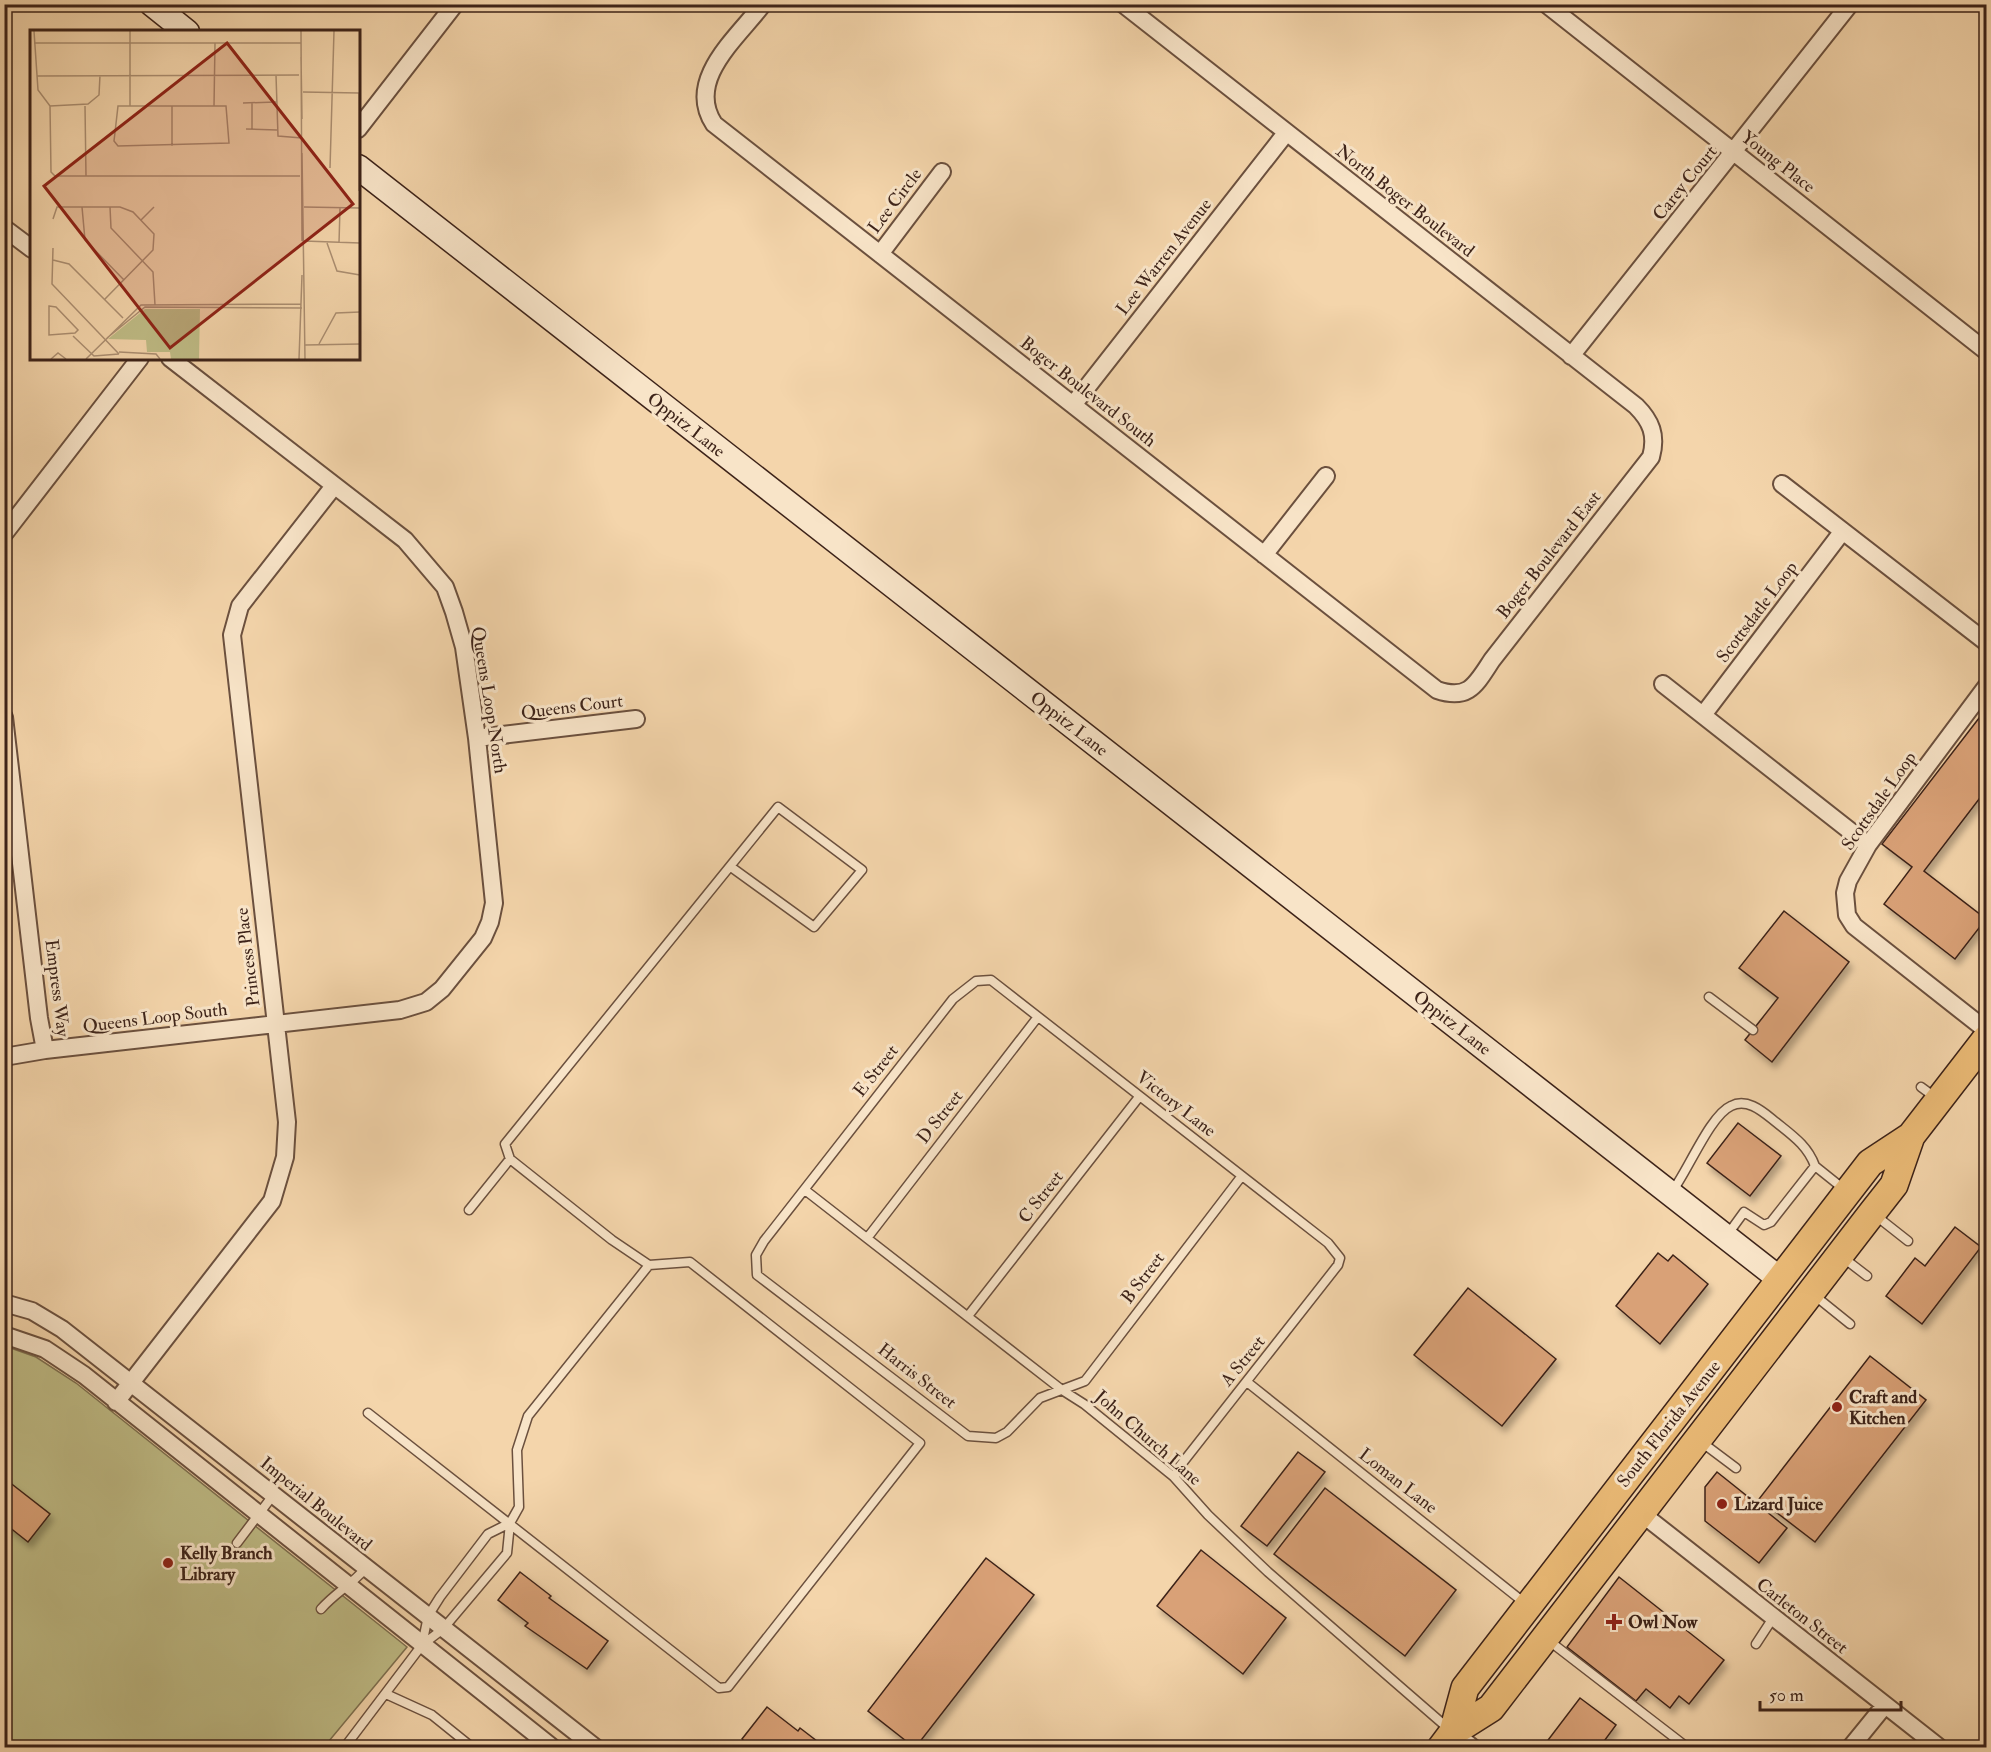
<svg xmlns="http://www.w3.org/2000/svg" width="1991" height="1752" font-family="'IM FELL Double Pica',serif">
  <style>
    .green { fill: #bfbc86; stroke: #7e7050; stroke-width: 1.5 }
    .building { fill: #d9a177; stroke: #3d2319; stroke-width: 1.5; filter: url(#shadow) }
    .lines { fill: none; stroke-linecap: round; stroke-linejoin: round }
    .lane-casing { stroke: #6b503e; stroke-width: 11 }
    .street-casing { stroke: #6b503e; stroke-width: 20 }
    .secondary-casing { stroke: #3d2319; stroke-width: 27 }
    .primary-casing { stroke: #3d2319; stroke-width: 30 }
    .lane { stroke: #f8e4c8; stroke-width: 8 }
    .street { stroke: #f8e4c8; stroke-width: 16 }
    .secondary { stroke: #f8e4c8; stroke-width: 24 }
    .primary { stroke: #eaba76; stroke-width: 27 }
    .poi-dot { fill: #8f2418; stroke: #f8e4c8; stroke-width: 2 }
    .labels { text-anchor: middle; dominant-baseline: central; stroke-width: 6; stroke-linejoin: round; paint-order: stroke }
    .street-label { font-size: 18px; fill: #3d2319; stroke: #f8e4c8 }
    .poi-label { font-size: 18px; font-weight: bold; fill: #3d2319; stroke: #f8e4c8; text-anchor: start }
    .inset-road { fill: none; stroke: #ab8e71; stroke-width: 1.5 }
    .view { fill: #8f2418; fill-opacity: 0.15; stroke: #8f2418; stroke-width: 3 }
    .inset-edge { fill: none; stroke: #3d2319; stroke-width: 3 }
  </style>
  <defs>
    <filter id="shadow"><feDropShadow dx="3.5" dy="6" stdDeviation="3" flood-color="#0004"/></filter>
  </defs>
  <rect width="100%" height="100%" fill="#f4d5ab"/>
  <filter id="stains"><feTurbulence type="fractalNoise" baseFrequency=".00333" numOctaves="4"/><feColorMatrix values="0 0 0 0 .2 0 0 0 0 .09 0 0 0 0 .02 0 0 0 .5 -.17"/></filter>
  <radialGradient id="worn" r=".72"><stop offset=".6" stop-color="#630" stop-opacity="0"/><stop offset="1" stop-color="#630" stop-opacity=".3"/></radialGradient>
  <path class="green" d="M5,1346L36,1357L76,1383L407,1647L324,1747L5,1748Z"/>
  <path class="building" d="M1986,709V790L1924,871L1986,919L1955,959L1884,904L1912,867L1882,844Z
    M1784,911L1849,962L1772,1062L1745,1040L1778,998L1739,968Z
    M1738,1123L1781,1156L1750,1196L1707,1163Z
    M1955,1227L1981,1247L1922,1324L1886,1296L1915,1258L1925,1266Z
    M1658,1253L1668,1261L1673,1255L1708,1284L1660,1344L1616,1306Z
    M1468,1288L1556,1359L1502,1426L1414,1355Z
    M1870,1356L1926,1400L1815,1542L1759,1499Z
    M1298,1452L1325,1472L1267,1546L1241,1526Z
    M1717,1472L1787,1528L1759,1563L1705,1521V1487Z
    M4,1478L50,1514L28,1542L4,1523Z
    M1325,1488L1456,1590L1405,1656L1274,1554Z
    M1201,1550L1286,1618L1243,1674L1157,1606Z
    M986,1558L1034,1595L915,1748L868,1711Z
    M520,1572L551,1596L549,1598L608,1641L587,1669L525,1626L528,1623L498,1600Z
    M1619,1577L1724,1660L1689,1704L1679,1696L1670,1708L1646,1689L1636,1701L1567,1647Z
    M1580,1698L1616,1725L1599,1748H1542Z
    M767,1707L798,1731L800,1728L826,1748H752L742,1739Z"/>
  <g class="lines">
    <g class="lane-casing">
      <path id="lane" d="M1709,997L1753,1030
        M1921,1087L1936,1098
        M510,1159L505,1144L778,807L862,870L814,927L731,867
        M1815,1166L1845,1190
        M805,1190L1062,1390L1084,1404L1174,1477L1208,1515L1268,1572L1450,1730
        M1671,1193C1687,1173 1710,1115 1731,1106C1746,1098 1761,1110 1772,1119C1790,1134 1807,1144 1815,1166L1771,1222L1764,1225L1744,1212L1728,1234
        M1875,1215L1908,1241
        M868,1237L1037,1018
        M1841,1256L1867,1276
        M1814,1295L1850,1324
        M968,1316L1139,1097
        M1247,1382L1526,1604
        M368,1413L719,1688L728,1687L920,1443L690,1262L649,1265L612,1240L510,1159L469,1210
        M1700,1441L1736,1468
        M1174,1477L1180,1466L1338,1265L1340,1258L1328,1243L991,980L976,981L953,999L764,1241L756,1255L757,1275L968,1436L996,1438L1007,1432L1040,1398L1085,1381L1241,1177
        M237,1543L274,1494
        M321,1609C335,1593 351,1585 365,1569
        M1548,1640L1688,1748
        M1756,1644L1773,1618
        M422,1645L428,1616L440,1597L488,1534L510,1523
        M386,1694L432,1715L473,1748
        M344,1748L422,1645L443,1629L507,1553L510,1523L519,1507L517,1450L528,1416L649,1265"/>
    </g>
    <g class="street-casing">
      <path id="street" d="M763,4C737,38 685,80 714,124L1437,690C1469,701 1476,684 1492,660L1651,457C1657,435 1651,421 1636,406L1123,4
        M1546,4L1986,351
        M358,129L455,4
        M4,228L32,249
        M880,254L942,172
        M1571,356L1850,4
        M1073,405L1286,133
        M1782,484L1986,642
        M4,534L140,358
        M1264,555L1326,476
        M1663,684L1868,845
        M1986,687L1868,845L1848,881L1845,893L1847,915L1854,926L1986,1030
        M1703,715L1842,532
        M4,717L39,1018L45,1050
        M477,738L636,719
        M4,1057L45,1050L400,1010L426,1002L442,989L483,938L490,922L494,903L477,738L464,647L454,612L445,587L405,540L170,358
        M4,1303L32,1311L62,1329L596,1748
        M4,1335L45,1349L84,1375L553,1748
        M116,1402L272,1201L285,1157L287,1122L232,635L240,606L334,486
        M1641,1513L1940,1748
        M1453,1732L1473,1748
        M1850,1748L1885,1705"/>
    </g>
    <g class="secondary-casing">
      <path id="secondary" d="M152,4L187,32
        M358,167L1781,1280"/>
    </g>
    <g class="primary-casing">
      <path id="primary" d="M1453,1732L1465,1688L1870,1163L1911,1136
        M1441,1748L1453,1732L1491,1708L1872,1213L1894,1185L1911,1136L1986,1039"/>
    </g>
    <use href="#lane" class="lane"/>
    <use href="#street" class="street"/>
    <use href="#secondary" class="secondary"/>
    <use href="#primary" class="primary"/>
  </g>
  <g class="poi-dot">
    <circle cx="1837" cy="1407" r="6"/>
    <circle cx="1722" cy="1504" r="6"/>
    <circle cx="168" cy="1563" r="6"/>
    <path d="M1611 1613h6v6h6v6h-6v6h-6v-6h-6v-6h6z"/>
  </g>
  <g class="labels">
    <g class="street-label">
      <text transform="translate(1778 162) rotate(38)">Young Place</text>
      <text transform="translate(1685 183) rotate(-51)">Carey Court</text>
      <text transform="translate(895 201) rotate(-53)">Lee Circle</text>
      <text transform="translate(1405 201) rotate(38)">North Boger Boulevard</text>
      <text transform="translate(1164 257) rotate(-52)">Lee Warren Avenue</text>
      <text transform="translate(1088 392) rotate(38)">Boger Boulevard South</text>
      <text transform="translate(686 425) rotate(38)">Oppitz Lane</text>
      <text transform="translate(1549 555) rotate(-52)">Boger Boulevard East</text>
      <text transform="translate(1757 612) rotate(-53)">Scottsdatle Loop</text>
      <text transform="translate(489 700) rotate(81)">Queens Loop North</text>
      <text transform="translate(572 707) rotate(-7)">Queens Court</text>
      <text transform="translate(1069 724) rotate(38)">Oppitz Lane</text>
      <text transform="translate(1879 801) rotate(-55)">Scottsdale Loop</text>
      <text transform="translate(248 957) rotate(-97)">Princess Place</text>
      <text transform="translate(57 988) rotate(83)">Empress Way</text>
      <text transform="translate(155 1018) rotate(-7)">Queens Loop South</text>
      <text transform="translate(1452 1023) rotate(38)">Oppitz Lane</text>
      <text transform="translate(876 1071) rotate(-52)">E Street</text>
      <text transform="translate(1176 1104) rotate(38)">Victory Lane</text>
      <text transform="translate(940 1117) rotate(-52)">D Street</text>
      <text transform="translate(1041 1197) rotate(-52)">C Street</text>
      <text transform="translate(1143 1278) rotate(-53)">B Street</text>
      <text transform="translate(1243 1361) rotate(-51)">A Street</text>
      <text transform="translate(917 1376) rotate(38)">Harris Street</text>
      <text transform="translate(1669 1424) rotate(-52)">South Florida Avenue</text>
      <text transform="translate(1148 1438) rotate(41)">John Church Lane</text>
      <text transform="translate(1398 1481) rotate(38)">Loman Lane</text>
      <text transform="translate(316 1504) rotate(39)">Imperial Boulevard</text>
      <text transform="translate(1802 1616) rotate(38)">Carleton Street</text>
    </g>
    <g class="poi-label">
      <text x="1849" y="1397">Craft and<tspan x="1849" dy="21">Kitchen</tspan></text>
      <text x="1734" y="1504">Lizard Juice</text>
      <text x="180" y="1553">Kelly Branch<tspan x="180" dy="21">Library</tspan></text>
      <text x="1628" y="1622">Owl Now</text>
    </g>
  </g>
  <g transform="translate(30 30)">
    <rect width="330" height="330" fill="#f4d5ab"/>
    <path d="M115,279H170L169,329H141L140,322H117L116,310L78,309Z" fill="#bfbc86"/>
    <path class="inset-road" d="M4,1L8,60L20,76L58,74L69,65L70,45M100,1V76M271,1L272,211M4,13H271M271,27L272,89M246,45L248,106L272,108M7,46L269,45M273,62L329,63M329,63V161M213,73L246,72M222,73V99M20,76L21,142L25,146H270M55,76L56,146M88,76H196L199,113L88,116L84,111ZM184,76L185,13M216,99L247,100M142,116V76M272,123L275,329M300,138L304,1M52,177L55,210L94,250M80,177L81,198L123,242L125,275M274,177L330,178M23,189L27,177H90L103,182L124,204L123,220L75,269M111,190L124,177M274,211L330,213M297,213L307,241L330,245M309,213L310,178M23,218L22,254L89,324M23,230L39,234L93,288M19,276L26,277L48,300L45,303L19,305ZM43,306L64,326L89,324M77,308L115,277L272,278M289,314L306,283L330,282M275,315L330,314M89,322L126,324L130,329M21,329L28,323L36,329M56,329L111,275L271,274M269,329L272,245"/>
    <path class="view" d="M197,13L323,174L140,318L14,156Z"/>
    <rect width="330" height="330" class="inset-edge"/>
  </g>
  <rect width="1991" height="1752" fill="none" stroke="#f4d5ab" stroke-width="24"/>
  <rect x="6" y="6" width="1979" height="1740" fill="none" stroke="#3d2319" stroke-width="3"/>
  <rect x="12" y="12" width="1967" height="1728" fill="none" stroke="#3d2319" stroke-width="1.5"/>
  <path d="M1760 1701v9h141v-9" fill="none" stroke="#3d2319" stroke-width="3"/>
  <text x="1769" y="1701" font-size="18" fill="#3d2319" stroke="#f8e4c8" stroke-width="4.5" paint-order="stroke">50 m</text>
  <rect width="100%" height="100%" filter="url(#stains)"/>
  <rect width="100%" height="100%" fill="url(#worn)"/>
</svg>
